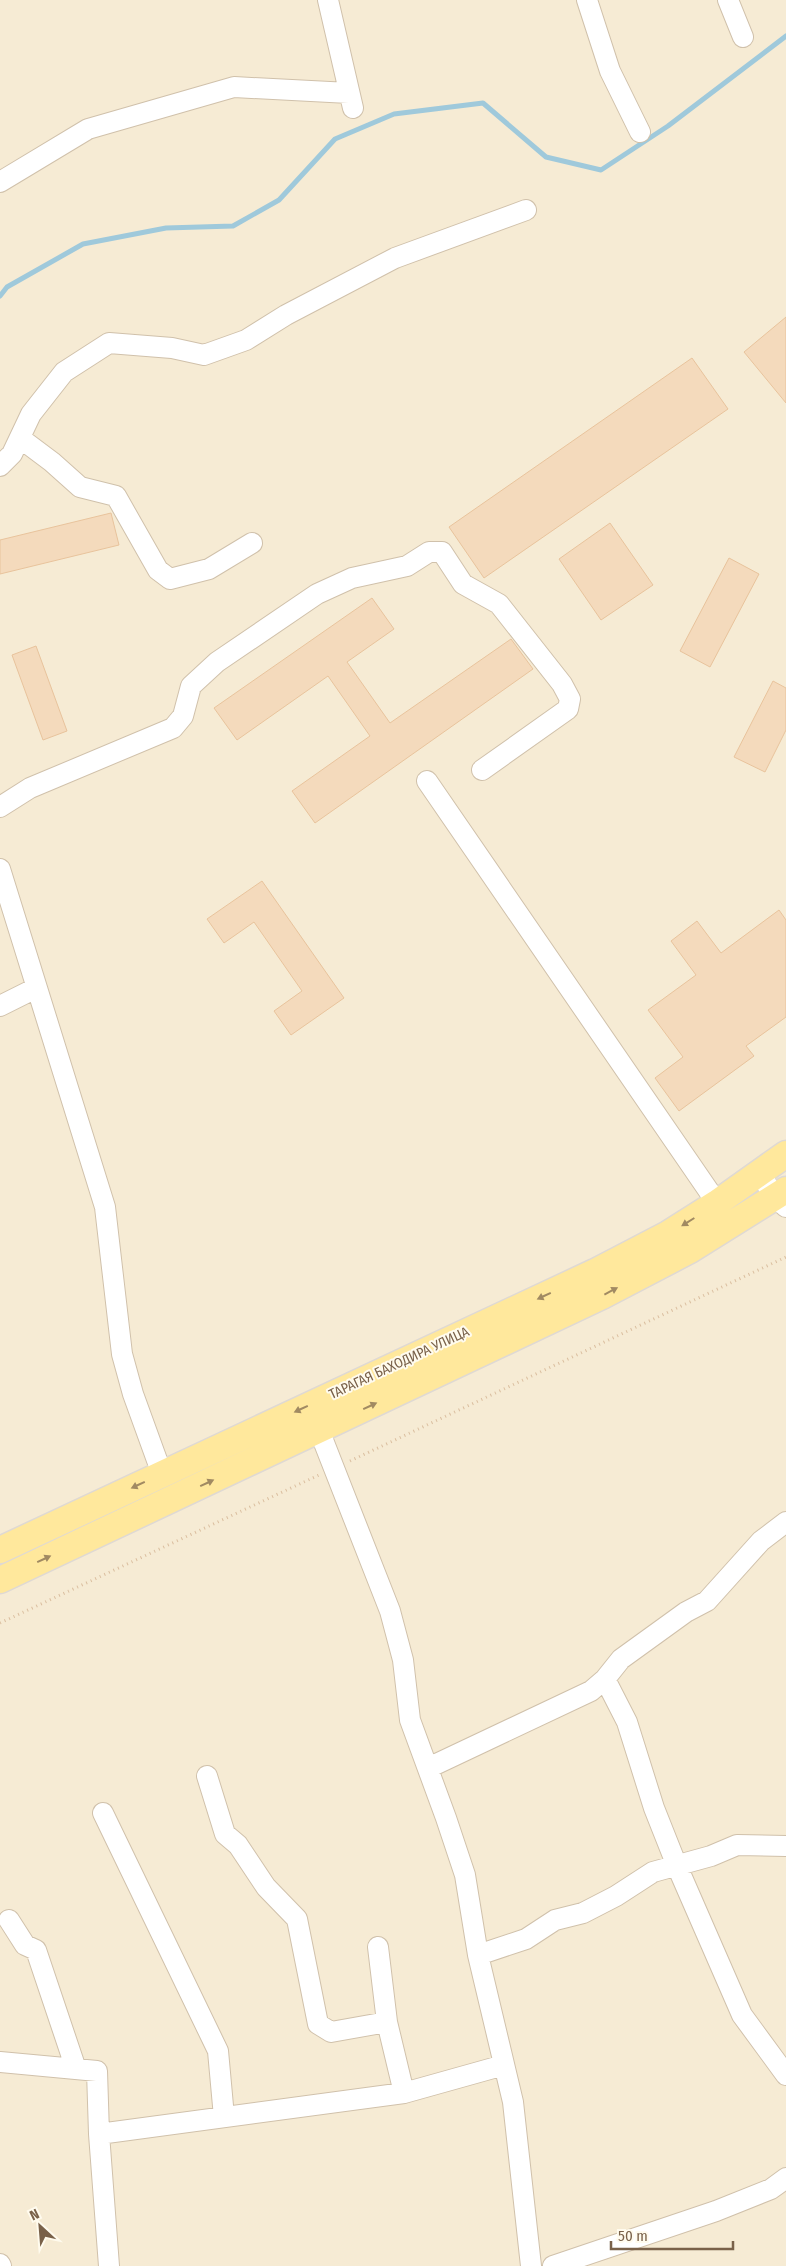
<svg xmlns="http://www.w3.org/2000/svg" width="786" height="2266" font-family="'Fira Sans Condensed',sans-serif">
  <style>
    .residential { fill: #f6ebd4 }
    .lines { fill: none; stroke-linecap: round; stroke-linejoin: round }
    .stream { stroke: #9fc9db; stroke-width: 5 }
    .building { fill: #f4dabc; stroke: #e8c39c }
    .minor-casing { stroke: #d0c1ab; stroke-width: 22 }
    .major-casing { stroke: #dfd9d3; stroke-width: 29 }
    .path { stroke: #dabe9f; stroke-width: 3; stroke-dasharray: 1 4; stroke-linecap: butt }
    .minor { stroke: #fff; stroke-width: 20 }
    .major { stroke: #ffe89c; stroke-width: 26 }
    .oneway { fill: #a18a62 }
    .labels { text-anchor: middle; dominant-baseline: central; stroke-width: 4; stroke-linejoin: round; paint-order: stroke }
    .street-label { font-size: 14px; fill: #796149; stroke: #fffbee }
  </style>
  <rect width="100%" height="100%" fill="#fdf8e6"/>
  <path class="residential" d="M0,0H786V2266H0Z"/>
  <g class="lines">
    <path class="stream" d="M0,296L7,287L83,244L166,228L233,226L279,200L335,139L394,114L483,103L546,157L601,170L668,126L786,36"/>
  </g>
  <path class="building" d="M786,317V403L744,352Z
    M692,358L728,409L484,578L449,527Z
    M111,513L119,545L0,574V540Z
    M610,523L653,585L601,620L559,559Z
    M729,558L759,574L710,667L680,651Z
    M372,598L394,629L347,662L390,723L511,639L533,669L315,823L292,791L370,736L328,676L237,740L214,708Z
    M36,646L67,731L43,740L12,655Z
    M773,681L786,688V730L765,772L734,757Z
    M262,881L344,998L291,1035L274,1011L302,991L254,922L224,943L207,919Z
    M779,910L786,920V1017L746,1046L754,1056L679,1111L655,1078L683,1057L648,1010L696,975L671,941L697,921L721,953Z"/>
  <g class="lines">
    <g class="minor-casing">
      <path id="minor" d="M328,0L353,108
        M587,0L610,71L640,132
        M728,0L743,37
        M0,182L88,129L234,87L349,93
        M20,438L52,462L80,487L116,496L158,570L170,579L209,569L252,543
        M0,466L12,454L31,414L64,372L109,343L172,348L204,355L246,340L286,315L395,258L526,210
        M427,781L717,1203
        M0,807L30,788L173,728L183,716L191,686L217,662L317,594L352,578L407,566L429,552H442L463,584L499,604L562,684L570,699L568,709L482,770
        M0,869L105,1207L122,1354L133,1394L162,1474
        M0,1006L36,988
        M760,1174L775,1197L786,1207
        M319,1430L390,1611L403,1660L410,1720L446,1818L465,1875L478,1955L513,2102L531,2266
        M605,1679L627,1722L654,1808L677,1866L742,2015L786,2075
        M428,1768L591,1691L605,1679L621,1659L686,1612L707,1601L761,1541L786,1522
        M207,1776L225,1834L238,1845L266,1887L297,1919L318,2024L331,2032L387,2022L404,2093
        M103,1813L218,2051L224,2117
        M9,1920L25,1945L36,1950L76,2069
        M378,1947L387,2022
        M478,1955L526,1939L555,1920L583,1913L616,1896L653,1872L711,1856L737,1845L786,1846
        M0,2062L97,2071L99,2134
        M0,2264L1,2266
        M109,2266L99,2134L404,2093L504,2065
        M553,2266L716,2211L771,2189L786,2178"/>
    </g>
    <g class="major-casing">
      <path id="major" d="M0,1550L595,1272L668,1234L717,1203L786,1154
        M0,1580L602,1296L690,1250L786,1190"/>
    </g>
    <path class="path" d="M350,1461L786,1257
      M0,1623L319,1475"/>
    <use href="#minor" class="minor"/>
    <use href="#major" class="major"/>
  </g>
  <defs><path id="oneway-solid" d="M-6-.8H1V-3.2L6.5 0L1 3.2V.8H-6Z" transform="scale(1.25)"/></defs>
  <g class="oneway">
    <use href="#oneway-solid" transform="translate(688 1222) rotate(148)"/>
    <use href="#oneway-solid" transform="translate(611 1291) rotate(-28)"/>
    <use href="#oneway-solid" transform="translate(544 1296) rotate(155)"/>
    <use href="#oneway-solid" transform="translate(370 1406) rotate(-25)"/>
    <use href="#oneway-solid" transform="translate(301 1409) rotate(155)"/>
    <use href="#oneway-solid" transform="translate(207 1483) rotate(-25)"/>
    <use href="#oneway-solid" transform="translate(138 1485) rotate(155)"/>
    <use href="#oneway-solid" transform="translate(44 1559) rotate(-25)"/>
  </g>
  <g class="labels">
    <g class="street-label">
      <text transform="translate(399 1363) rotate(-25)">ТАРАГАЯ БАХОДИРА УЛИЦА</text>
    </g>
  </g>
  <g transform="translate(40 2226) rotate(334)" stroke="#fffbee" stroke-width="4" paint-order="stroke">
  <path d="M0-4L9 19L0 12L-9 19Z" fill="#796149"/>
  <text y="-8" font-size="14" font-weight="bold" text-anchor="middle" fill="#796149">N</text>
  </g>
  <path d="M611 2241v8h122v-8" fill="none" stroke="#796149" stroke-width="2.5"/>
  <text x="618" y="2241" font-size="15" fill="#796149" stroke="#fffbee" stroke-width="4" paint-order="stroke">50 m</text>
</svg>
